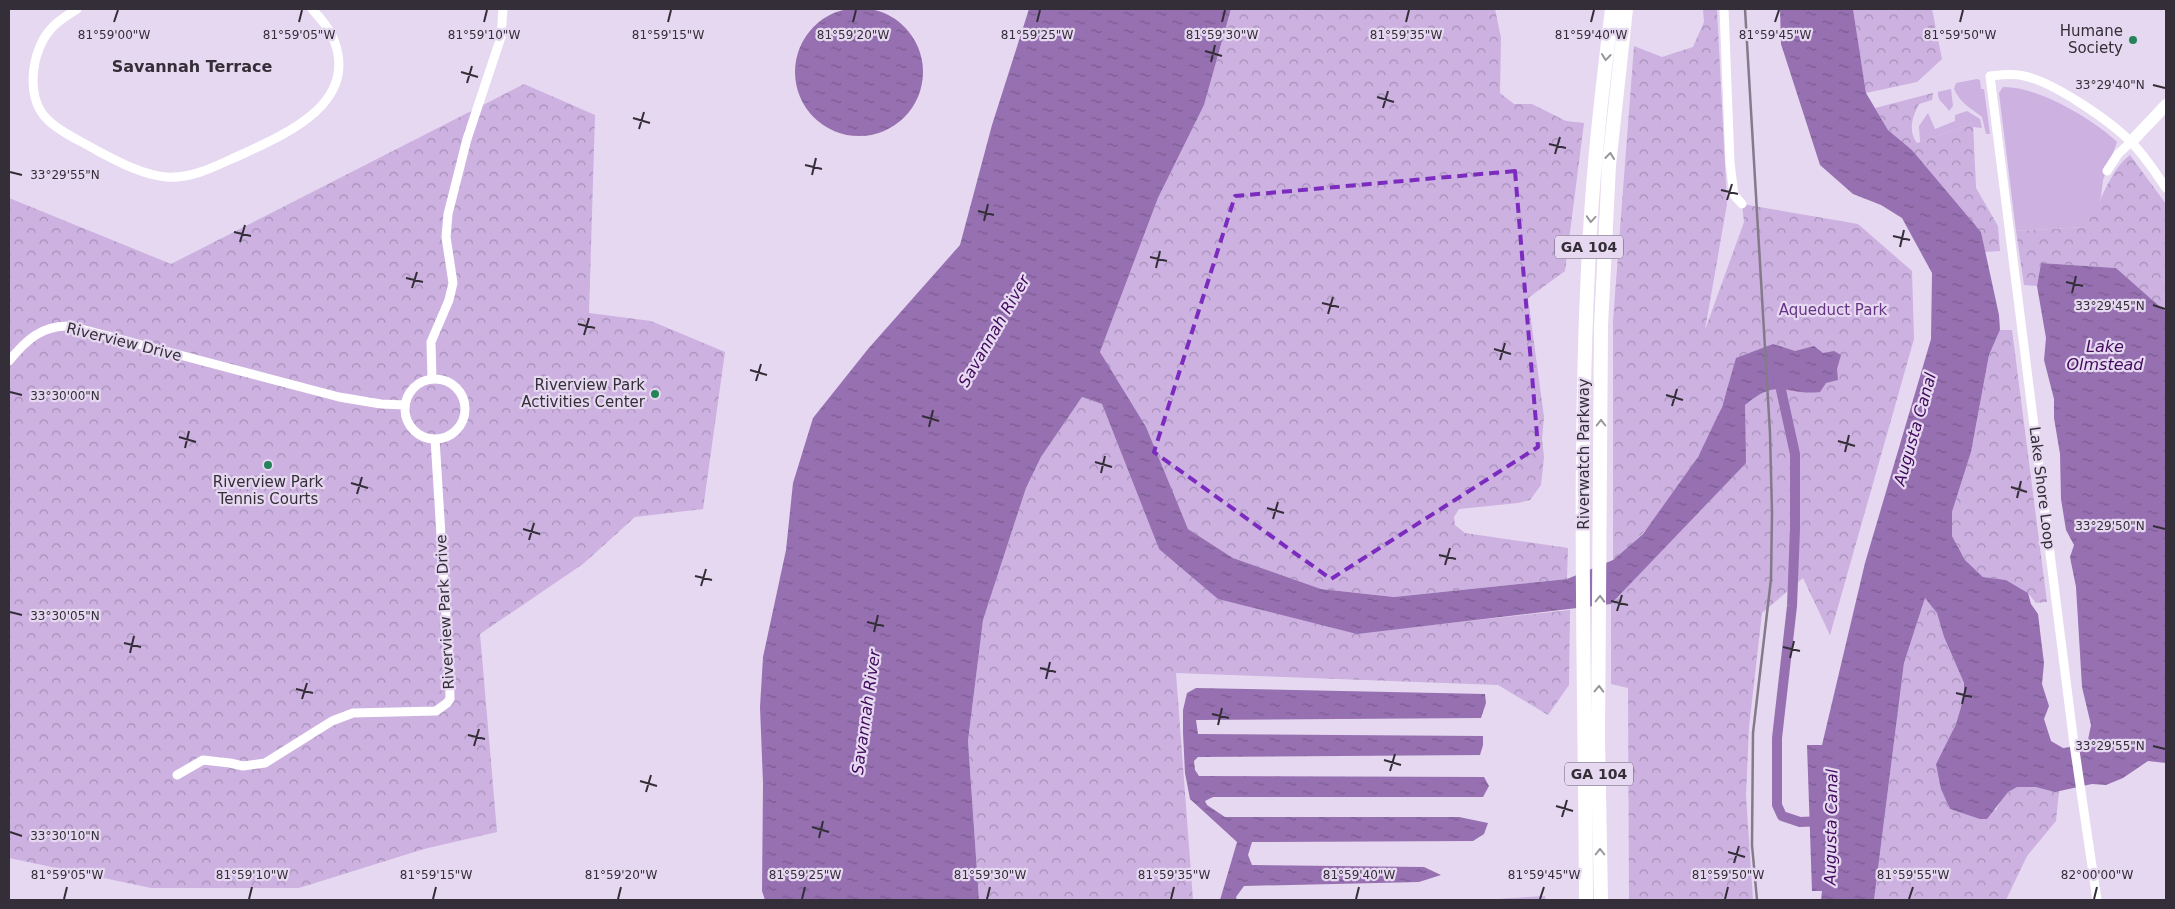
<svg xmlns="http://www.w3.org/2000/svg" width="2175" height="909" font-family="'DejaVu Sans',sans-serif">
  <style>
    .grass { fill: #ccb1e1 }
    .forest { fill: url(#forest-crowns) }
    .water { fill: url(#water-ripples) }
    .lines { fill: none; stroke-linecap: round; stroke-linejoin: round }
    .canal { stroke: #9670b1; stroke-width: 10 }
    .street { stroke: #fff; stroke-width: 9 }
    .secondary { stroke: #fff; stroke-width: 12 }
    .primary { stroke: #fff; stroke-width: 14 }
    .rail { stroke: #837a8a; stroke-width: 2.5 }
    .oneway { stroke: #99969b }
    .marked { fill: none; stroke: #7b2cbf; stroke-width: 4; stroke-dasharray: 10 6; stroke-linejoin: round }
    .ticks { fill: none; stroke: #332e37; stroke-width: 2 }
    .poi-dot { fill: #25835a; stroke: #e6d8f0; stroke-width: 2 }
    .labels { text-anchor: middle; dominant-baseline: central; stroke-width: 4.5; stroke-linejoin: round; paint-order: stroke }
    .shield { fill: #e6d8f0; stroke: #69616e; stroke-width: 1 }
    .shield-label { font-size: 14px; font-weight: bold; fill: #332e37 }
    .poi-label { font-size: 15px; fill: #332e37; stroke: #e6d8f0; text-anchor: end }
    .park-label { font-size: 15px; fill: #663585; stroke: #e6d8f0 }
    .street-label { font-size: 15px; fill: #332e37; stroke: #e6d8f0 }
    .neighbourhood-label { font-size: 16px; font-weight: bold; fill: #332e37; stroke: #e6d8f0 }
    .water-label { font-size: 16px; font-style: italic; fill: #410a5c; stroke: #e6d8f0 }
    .ticks-label { font-size: 12px; text-anchor: middle; fill: #332e37; stroke: #e6d8f0; stroke-width: 4.5; stroke-linejoin: round; paint-order: stroke }
  </style>
  <defs>
    <pattern id="forest-crowns" width="20" height="18" patternUnits="userSpaceOnUse" patternTransform="scale(1.25)"><rect width="20" height="18" fill="#ccb1e1"/><path d="M2 6a3 3 0 1 1 6 0M12 15a3 3 0 1 1 6 0" fill="none" stroke="#a690b7"/></pattern>
    <pattern id="water-ripples" width="26" height="14" patternUnits="userSpaceOnUse" patternTransform="scale(1.25)"><rect width="26" height="14" fill="#9670b1"/><path d="M2 4q2-2 4 0t4 0M15 11q2-2 4 0t4 0" fill="none" stroke="#7b5c91"/></pattern>
  </defs>
  <rect width="100%" height="100%" fill="#e6d8f0"/>
  <path class="grass" d="M1977,79L1980,80L1981,89H1984L1990,134H1986L1982,117C1971,108 1960,103 1954,89L1956,83Z
    M2003,87C2037,86 2093,119 2117,142L2103,180L2101,196L2096,213L2085,227L2016,231L1999,93Z
    M1951,89L1953,106L1949,111C1945,103 1937,102 1938,92Z
    M1967,111L1980,119L1982,128L1973,127V123L1920,142L1919,126L1928,113L1935,129L1955,121V115Z"/>
  <path class="forest" d="M1231,9H1495L1501,38L1500,93L1514,104H1532L1566,121L1584,123L1565,271L1528,298L1544,417L1542,439L1544,457L1541,485L1530,500L1518,503L1459,509L1454,517L1455,525L1465,533L1568,548L1567,579L1394,597L1321,589L1233,558L1188,529L1166,480L1100,352L1158,198L1204,105Z
    M1703,9H1717L1727,204L1705,330L1744,222L1742,204L1858,224L1912,271L1914,339L1830,635L1803,578L1762,613L1749,727L1746,796L1753,900H1629L1628,688L1611,684V604L1745,463V405L1726,393C1715,436 1673,502 1642,534C1633,543 1623,551 1613,560V321L1634,46L1662,57L1693,47L1704,22Z
    M1853,9H1932L1942,59L1917,82L1866,93Z
    M524,84L595,115L589,313L651,321L725,352L703,509L635,517L583,564L480,634L497,832L424,849L299,888H151L9,858V198L171,264Z
    M1933,93L1932,100L1919,104C1912,117 1908,131 1917,143L1973,123L1976,188L1998,226L2000,251L1985,252L1981,232L1912,150L1888,130L1875,108Z
    M2130,155L2166,204V312L2116,268L2041,263L2037,286L2024,285L2016,231L2085,227C2102,204 2107,173 2130,155Z
    M2000,330H2012L2047,602L2036,603L2028,593L2006,580L1983,577L1965,560L1952,536V512L1971,452L1989,355Z
    M1082,397L1102,404L1159,549L1357,633L1570,610L1569,685L1548,715L1498,685L1176,673L1193,900H979L968,741L983,620L1026,488L1041,457Z
    M1925,598L1937,612L1944,637L1964,683L1965,697L1956,724L1936,764L1950,809L1965,813L1996,810C1999,804 2003,797 2007,792C2019,780 2045,788 2059,791L2056,821L2027,856L2006,900H1874L1904,663Z
    M1545,896L1546,900H1497L1498,899Z"/>
  <path class="water" d="M795 72a64 64 0 1 1 128 0a64 64 0 1 1-128 0Z
    M1029,9H1231L1204,105L1158,198L1100,352L1146,427L1188,529L1233,558L1321,589L1394,597L1567,579L1613,560L1643,534L1698,457L1722,407L1736,358L1773,344L1795,351L1814,346L1823,353L1834,351L1841,355L1837,369L1838,380L1826,383L1820,392C1785,396 1779,376 1745,405L1746,463L1611,604L1357,634L1218,599L1159,549L1102,404L1082,397L1041,457L1026,488L983,620L968,741L979,900H765L762,891L763,783L760,707L763,657L786,550L793,483L813,418L868,349L960,245L992,125Z
    M1780,9H1853L1866,93L1888,130L1912,150L1981,232L1999,315L2000,330L1989,355L1971,452L1952,512V536L1965,560L1983,577L2006,580L2028,593L2031,604L2038,614L2041,639L2044,663L2042,684L2049,706L2044,719L2051,741L2063,748L2087,745L2091,725L2082,687L2076,587L2070,557L2074,545L2066,530L2061,499L2060,454L2054,418V399L2044,360L2046,338L2037,286L2041,263L2116,268L2166,312V763L2148,761L2123,778L2106,785L2092,784L2055,792L2036,787H2017L2008,792L1987,819H1980L1950,809L1941,789L1936,764L1956,724L1964,697V683L1944,637L1937,613L1925,598L1904,663L1874,900H1821L1822,891H1812L1807,745H1822L1865,563L1931,339L1932,273L1902,218L1881,205L1853,194L1820,165L1781,44Z
    M1196,688L1485,694L1486,703L1481,718L1196,720L1198,734L1483,736V745L1480,755L1198,757L1194,761L1195,770L1199,776L1484,777L1489,786L1483,797H1213L1205,801L1207,805L1225,817H1459L1488,823L1484,834L1473,841L1252,842L1248,855L1252,865L1424,867L1441,875L1419,882L1244,886L1236,897L1237,900H1220L1237,842L1190,799L1185,773L1183,733V710L1187,693Z"/>
  <g class="lines">
    <path class="canal" d="M1778,376L1795,454V529L1792,606L1777,738V805L1782,816L1800,822L1823,821"/>
    <path class="street" d="M77,9C68,15 57,21 50,30C31,52 25,98 48,120C61,133 81,141 96,150C117,161 142,175 166,177C195,179 219,164 245,153C288,133 356,103 335,43C331,30 321,19 312,9
      M1724,9L1730,163L1734,195L1742,204
      M2107,171L2118,154L2131,142
      M9,361C26,340 42,325 70,326L339,397L381,404L405,405
      M405 409a30 30 0 1 1 60 0a30 30 0 1 1-60 0Z
      M432,379L431,342L449,300L453,283L446,237L448,214L467,139L501,37L503,9
      M177,775L203,760L230,763L243,766L265,763L332,721L353,713L436,711L447,703L450,699L449,663L435,439
      M2097,900L2074,744L1990,76C2001,75 2013,73 2024,76C2054,82 2110,121 2131,142C2145,156 2155,172 2166,188"/>
    <path class="secondary" d="M2131,142L2166,105"/>
    <path class="primary" d="M1586,900C1585,678 1577,454 1590,232C1594,157 1603,83 1612,9
      M1601,900L1598,739L1601,326L1609,165L1626,9"/>
    <path class="rail" d="M1745,9L1770,433L1772,513L1771,579L1753,733L1752,845L1757,900"/>
  </g>
  <defs><path id="oneway-chevron" d="M-2-3.5L2.5 0L-2 3.5" fill="none" stroke-width="1.6" stroke-linecap="round" stroke-linejoin="round" transform="scale(1.25)"/></defs>
  <g class="oneway">
    <use href="#oneway-chevron" transform="translate(1606 57) rotate(96)"/>
    <use href="#oneway-chevron" transform="translate(1610 156) rotate(-84)"/>
    <use href="#oneway-chevron" transform="translate(1591 219) rotate(94)"/>
    <use href="#oneway-chevron" transform="translate(1601 423) rotate(-90)"/>
    <use href="#oneway-chevron" transform="translate(1600 599) rotate(-89)"/>
    <use href="#oneway-chevron" transform="translate(1599 689) rotate(-89)"/>
    <use href="#oneway-chevron" transform="translate(1600 852) rotate(-90)"/>
  </g>
  <path class="marked" d="M1515,171L1538,447L1331,579L1154,452L1235,196Z"/>
  <path class="ticks" d="M114,22L118,10M299,22L302,10M484,22L487,10M668,22L671,10M853,22L856,10M1037,22L1040,10M1222,22L1225,10M1406,22L1409,10M1591,22L1594,10M1775,22L1779,10M1960,22L1963,10M1205,51L1222,56M1211,62L1215,45M461,72L478,77M467,83L472,66M2153,85L2165,88M1377,97L1394,102M1383,108L1388,91M633,118L650,123M639,129L644,112M1549,144L1566,148M1555,154L1560,137M805,165L822,169M10,172L22,175M812,175L816,158M1721,190L1738,194M1727,200L1732,184M978,211L994,215M984,221L988,204M234,232L251,236M1893,236L1910,240M240,242L245,225M1900,247L1904,230M1150,257L1167,261M1156,268L1160,251M406,278L423,282M2066,282L2083,286M412,288L417,272M2072,293L2076,276M1322,303L1339,307M2153,305L2165,309M1328,314L1333,297M578,324L595,328M584,335L589,318M1494,349L1511,354M1500,360L1505,343M750,370L767,375M756,381L761,364M10,392L22,395M1666,395L1683,400M1672,406L1677,389M922,416L939,421M929,427L933,410M179,437L196,442M1838,441L1855,446M185,448L189,431M1845,452L1849,435M1095,462L1112,467M1101,473L1105,456M351,483L368,488M2011,487L2027,492M357,494L362,477M2017,498L2021,481M1267,508L1284,513M1273,519L1278,502M2153,526L2165,529M523,529L540,534M529,540L534,523M1439,555L1456,559M1445,565L1450,548M695,576L712,580M701,586L706,569M1611,601L1628,605M1617,611L1622,595M10,612L22,615M867,622L884,626M874,632L878,615M124,643L141,647M1783,647L1800,651M130,653L134,636M1790,658L1794,641M1040,668L1056,672M1046,679L1050,662M296,689L313,693M1956,693L1972,697M302,699L307,683M1962,704L1966,687M1212,714L1229,718M1218,725L1222,708M468,735L485,739M474,746L479,729M2153,746L2165,749M1384,760L1401,765M1390,771L1395,754M640,781L657,786M646,792L651,775M1556,806L1573,811M1562,817L1567,800M812,827L829,832M10,832L22,836M819,838L823,821M1728,852L1745,857M1734,863L1739,846M64,899L67,887M249,899L252,887M433,899L436,887M618,899L621,887M802,899L805,887M987,899L990,887M1171,899L1174,887M1356,899L1359,887M1540,899L1544,887M1725,899L1728,887M1909,899L1913,887M2094,899L2097,887"/>
  <g class="poi-dot">
    <circle cx="2133" cy="40" r="5"/>
    <circle cx="655" cy="394" r="5"/>
    <circle cx="268" cy="465" r="5"/>
  </g>
  <g class="labels">
    <g class="shield">
      <rect x="1555" y="235.5" width="68" height="23" rx="4"/>
      <rect x="1565" y="762.5" width="68" height="23" rx="4"/>
    </g>
    <g class="shield-label">
      <text x="1589" y="247">GA 104</text>
      <text x="1599" y="774">GA 104</text>
    </g>
    <g class="poi-label">
      <text x="2123" y="31">Humane<tspan x="2123" dy="17">Society</tspan></text>
      <text x="645" y="385">Riverview Park<tspan x="645" dy="17">Activities Center</tspan></text>
      <text x="268" y="482" text-anchor="middle">Riverview Park<tspan x="268" dy="17">Tennis Courts</tspan></text>
    </g>
    <g class="park-label">
      <text x="1833" y="310">Aqueduct Park</text>
    </g>
    <g class="street-label">
      <text transform="translate(124 342) rotate(14)">Riverview Drive</text>
      <text transform="translate(1584 454) rotate(-90)">Riverwatch Parkway</text>
      <text transform="translate(2042 488) rotate(83)">Lake Shore Loop</text>
      <text transform="translate(445 612) rotate(-93)">Riverview Park Drive</text>
    </g>
    <g class="neighbourhood-label">
      <text x="192" y="66">Savannah Terrace</text>
    </g>
    <g class="water-label">
      <text transform="translate(994 331) rotate(-60)">Savannah River</text>
      <text x="2105" y="346">Lake<tspan x="2105" dy="18">Olmstead</tspan></text>
      <text transform="translate(1915 429) rotate(-74)">Augusta Canal</text>
      <text transform="translate(866 712) rotate(-82)">Savannah River</text>
      <text transform="translate(1831 827) rotate(-89)">Augusta Canal</text>
    </g>
  </g>
  <g class="ticks-label">
    <text x="114" y="39">81°59'00"W</text>
    <text x="299" y="39">81°59'05"W</text>
    <text x="484" y="39">81°59'10"W</text>
    <text x="668" y="39">81°59'15"W</text>
    <text x="1406" y="39">81°59'35"W</text>
    <text x="1591" y="39">81°59'40"W</text>
    <text x="1775" y="39">81°59'45"W</text>
    <text x="1960" y="39">81°59'50"W</text>
    <text x="853" y="39">81°59'20"W</text>
    <text x="1037" y="39">81°59'25"W</text>
    <text x="1222" y="39">81°59'30"W</text>
    <text x="2110" y="89">33°29'40"N</text>
    <text x="65" y="179">33°29'55"N</text>
    <text x="2110" y="310">33°29'45"N</text>
    <text x="65" y="400">33°30'00"N</text>
    <text x="2110" y="530">33°29'50"N</text>
    <text x="65" y="620">33°30'05"N</text>
    <text x="2110" y="750">33°29'55"N</text>
    <text x="65" y="840">33°30'10"N</text>
    <text x="67" y="879">81°59'05"W</text>
    <text x="252" y="879">81°59'10"W</text>
    <text x="436" y="879">81°59'15"W</text>
    <text x="621" y="879">81°59'20"W</text>
    <text x="805" y="879">81°59'25"W</text>
    <text x="990" y="879">81°59'30"W</text>
    <text x="1174" y="879">81°59'35"W</text>
    <text x="1359" y="879">81°59'40"W</text>
    <text x="1544" y="879">81°59'45"W</text>
    <text x="1728" y="879">81°59'50"W</text>
    <text x="1913" y="879">81°59'55"W</text>
    <text x="2097" y="879">82°00'00"W</text>
  </g>
  <rect width="2175" height="909" fill="none" stroke="#332e37" stroke-width="20"/>
</svg>
